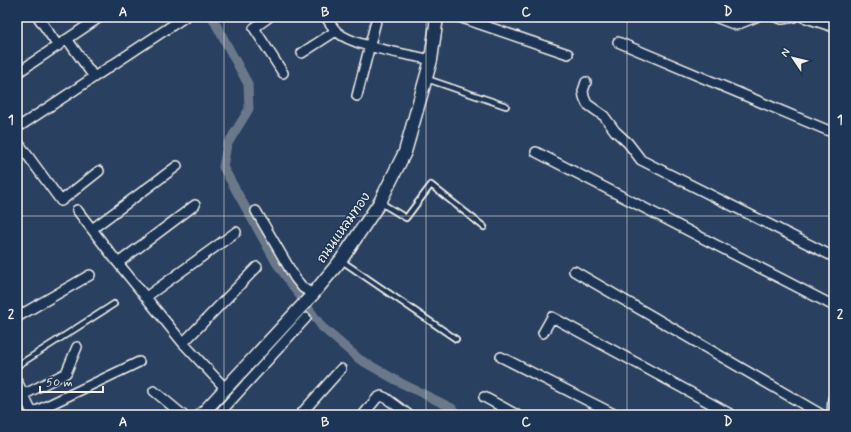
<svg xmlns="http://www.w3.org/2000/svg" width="851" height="432" font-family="Mynerve,'Playpen Sans Thai',sans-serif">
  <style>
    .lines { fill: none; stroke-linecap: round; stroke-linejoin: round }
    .canal { stroke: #6a788a; stroke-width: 9 }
    .service-casing { stroke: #f4f1e8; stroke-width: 8 }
    .minor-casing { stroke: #f4f1e8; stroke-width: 12 }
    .tertiary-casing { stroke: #f4f1e8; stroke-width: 14 }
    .secondary-casing { stroke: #f4f1e8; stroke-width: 15 }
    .service { stroke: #1d3557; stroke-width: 4.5 }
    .minor { stroke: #1d3557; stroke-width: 9 }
    .tertiary { stroke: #1d3557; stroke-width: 11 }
    .secondary { stroke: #1d3557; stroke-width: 12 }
    .grid { fill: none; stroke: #f4f1e8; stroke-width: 1; stroke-opacity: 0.55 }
    .labels { text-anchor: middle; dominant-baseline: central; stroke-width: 3; stroke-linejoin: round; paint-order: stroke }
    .street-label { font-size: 13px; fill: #f4f1e8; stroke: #1d3557 }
    .neatline { fill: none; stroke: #f4f1e8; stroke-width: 1.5 }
    .grid-label { font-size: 13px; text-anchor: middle; font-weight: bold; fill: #f4f1e8 }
  </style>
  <rect width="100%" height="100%" fill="#2a4060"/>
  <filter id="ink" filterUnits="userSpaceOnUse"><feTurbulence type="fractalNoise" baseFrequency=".025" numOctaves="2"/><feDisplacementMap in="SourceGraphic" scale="8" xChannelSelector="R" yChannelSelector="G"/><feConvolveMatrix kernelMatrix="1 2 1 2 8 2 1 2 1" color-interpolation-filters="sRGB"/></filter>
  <g filter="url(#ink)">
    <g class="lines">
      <path class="canal" d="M212,17L248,84L249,109L227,145L223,167L277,264L322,327L359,359L401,383L452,408L457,415"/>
      <g class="service-casing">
        <path id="service" d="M427,79L506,106
          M381,203L406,218L431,185L484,227
          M342,261L456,339
          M17,366L114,304"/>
      </g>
      <g class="minor-casing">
        <path id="minor" d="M38,17L58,46
          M269,17L254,28L283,73
          M326,17C329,22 333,28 337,32C354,47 408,54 431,60
          M459,17L568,54
          M715,17L736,25L756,17
          M776,17L782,19L794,17
          M803,17L834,27
          M67,39L94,77
          M618,42L834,133
          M302,53L336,31
          M17,73L100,17
          M586,82L583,91L584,97L587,104L604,116L615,131L628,143L641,160L834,257
          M357,96L377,17
          M17,128L185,17
          M17,141L61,201L99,171
          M536,152L834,306
          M77,210L118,263L183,343L225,388
          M256,211L295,278L303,288L313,294
          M92,229L177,166
          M118,263L195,205
          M574,271L822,415
          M146,297L236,232
          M17,317L90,275
          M543,333L552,317L732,415
          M183,343L257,267
          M501,357L616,415
          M17,381L33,415
          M154,391L183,415
          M23,395L66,373L77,347
          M484,397L517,415
          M32,413L139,362
          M218,415L306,318
          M300,415L341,369
          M363,415L377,398L381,396L386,398L409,415"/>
      </g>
      <g class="tertiary-casing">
        <path id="tertiary" d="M833,415L834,399"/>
      </g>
      <g class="secondary-casing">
        <path id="secondary" d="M201,415L313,294L341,260L380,202L405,152L431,60L437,17"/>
      </g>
      <use href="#service" class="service"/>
      <use href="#minor" class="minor"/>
      <use href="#tertiary" class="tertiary"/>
      <use href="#secondary" class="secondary"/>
    </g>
  </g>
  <path class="grid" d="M224,17V415M426,17V415M627,17V415M17,216H834"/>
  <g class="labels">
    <g class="street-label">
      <text transform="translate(344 228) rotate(-55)">ถนนแหลมทอง</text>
    </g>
  </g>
  <rect width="851" height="432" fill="none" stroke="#1d3557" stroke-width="44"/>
  <g transform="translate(793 58) rotate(305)" stroke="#1d3557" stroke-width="3" paint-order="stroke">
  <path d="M0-3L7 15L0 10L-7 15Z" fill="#f4f1e8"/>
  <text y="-6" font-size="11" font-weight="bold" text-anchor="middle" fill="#f4f1e8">N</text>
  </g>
  <path d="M40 386v6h63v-6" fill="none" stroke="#f4f1e8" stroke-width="2"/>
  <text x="46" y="386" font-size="12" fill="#f4f1e8" stroke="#1d3557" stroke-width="3" paint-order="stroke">50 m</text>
  <rect x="22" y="22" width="807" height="388" class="neatline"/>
  <g class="grid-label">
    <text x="123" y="16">A</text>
    <text x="325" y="16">B</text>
    <text x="526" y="16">C</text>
    <text x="728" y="16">D</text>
    <text x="11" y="124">1</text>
    <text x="840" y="124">1</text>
    <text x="11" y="318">2</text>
    <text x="840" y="318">2</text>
    <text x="123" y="426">A</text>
    <text x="325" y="426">B</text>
    <text x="526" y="426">C</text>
    <text x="728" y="426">D</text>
  </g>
</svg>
